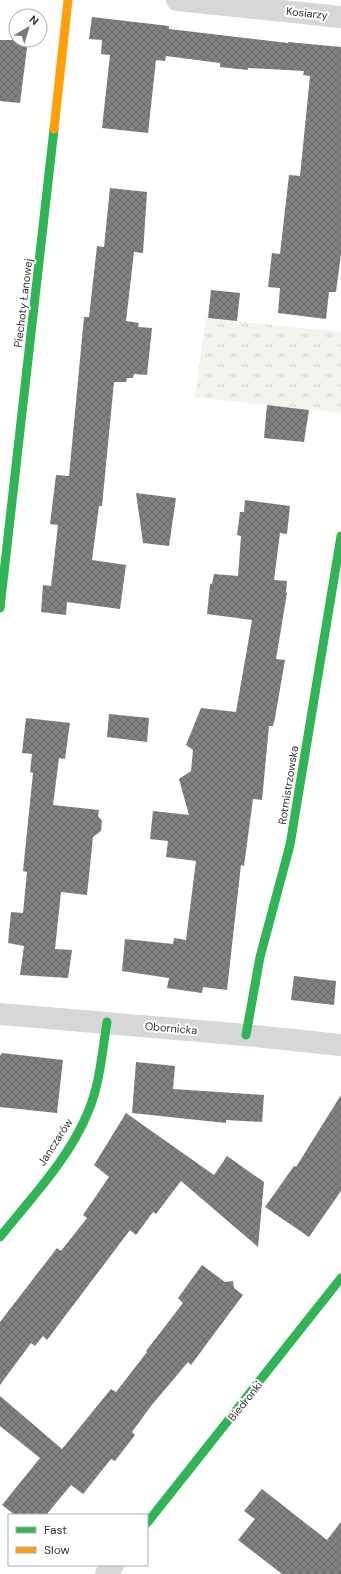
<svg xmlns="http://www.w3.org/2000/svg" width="341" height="1574" font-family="'DM Sans',sans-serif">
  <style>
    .grass { fill: url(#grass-tufts) }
    .building { fill: url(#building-cross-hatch) }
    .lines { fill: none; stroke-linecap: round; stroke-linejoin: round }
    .street { stroke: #d7d7d7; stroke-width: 22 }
    .fast { stroke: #30b455; stroke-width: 9 }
    .slow { stroke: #ff9f0a; stroke-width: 9 }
    .labels { text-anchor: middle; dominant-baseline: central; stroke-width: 4; stroke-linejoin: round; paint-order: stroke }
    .street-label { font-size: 11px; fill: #333; stroke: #fff }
  </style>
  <defs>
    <pattern id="grass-tufts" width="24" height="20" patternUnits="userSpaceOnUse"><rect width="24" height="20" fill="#f1f5ed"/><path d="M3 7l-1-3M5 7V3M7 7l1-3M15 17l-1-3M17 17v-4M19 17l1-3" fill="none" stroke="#cfd2cc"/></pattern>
    <pattern id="building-cross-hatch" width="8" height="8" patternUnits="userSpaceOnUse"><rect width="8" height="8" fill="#818181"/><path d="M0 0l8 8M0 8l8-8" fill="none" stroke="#6a6a6a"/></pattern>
  </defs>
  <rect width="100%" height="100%" fill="#fff"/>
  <path class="grass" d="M206,318L341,332V413L195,397Z"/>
  <path class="building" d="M92,17L169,26V29L288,43V42L341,47V254L336,292H329L326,319L278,313L280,288L268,287L272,253L280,254L289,175L300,176L310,76L303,75L304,71L248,68V70L220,67V63L166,56L165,61L156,60L148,133L102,128L110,55L101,54L102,40L89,39Z
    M0,40H28L20,103L0,101Z
    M110,188L147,192L143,253L134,252L126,321L139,323L138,327L152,328L147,375L134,374L133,378H127L126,382H114L102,506H99L92,560L126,565L120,609L67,602L66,615L41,612L43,585L51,586L58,525L50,524L56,475L69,476L84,317H89L97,246L104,247Z
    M211,290L240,293L237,321L208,318Z
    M267,405L309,410L304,442L264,438Z
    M136,493L176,498L169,546L143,543Z
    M245,500L290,506L287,534L280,533L274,580L287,581L286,592L287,593L276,659L285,660L275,718L273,726H269L262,800L253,799L244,866L241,865L227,990L203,987L202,993L167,988L169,978L122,971L125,939L173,944L174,938L186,940L196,861L166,857L168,841L150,839L153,811L189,815L179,779L191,771L193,750L186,745L201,708L236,712L252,620L207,614L210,584H212L214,574L238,576L241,536L237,535L240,512H244Z
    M109,714L149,718L147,742L107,737Z
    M26,718L70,723L65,759L59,758L53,805L99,810L98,816L102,821L101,831L93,837L87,895L61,892L55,949L72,950L68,978L20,975L24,946L8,943L11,912L23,913L27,872L23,871L33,773L30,772L32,754L22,753Z
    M294,976L336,981L334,1005L291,1000Z
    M2,1053L63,1060L57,1113L0,1107V1056Z
    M136,1062L175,1066L173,1089L264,1095L262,1122L226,1120V1123L132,1113Z
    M341,1095V1191L309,1237L265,1207L294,1166L296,1167Z
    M126,1113L214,1175L227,1156L264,1182L258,1247L181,1181L156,1214L153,1212L136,1235L130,1230L47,1340L43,1336L35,1346L31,1343L0,1385V1322L57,1248L61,1251L87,1218L83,1215L109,1177L94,1165Z
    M202,1265L225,1282L233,1281L234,1288L243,1295L191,1365L188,1362L151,1406L132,1432L135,1435L115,1461L111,1459L83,1494L71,1485L46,1515H15L2,1505L40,1458L0,1426V1396L62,1449L111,1389L116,1392L147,1352L146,1351L183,1303L178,1298Z
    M262,1489L327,1540L341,1522V1574H282L238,1540L255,1519L244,1511Z"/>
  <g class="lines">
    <path class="street" d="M177,0L341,17
      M0,1014L246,1035L341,1045
      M106,1574L113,1565"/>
    <path class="fast" d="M0,608L54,129
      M246,1035L260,957L290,845L341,536
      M0,1237C31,1198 69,1159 88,1112C100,1084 102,1052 107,1022
      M147,1523L341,1278"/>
    <path class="slow" d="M54,129L68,0"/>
  </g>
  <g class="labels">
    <g class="street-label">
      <text transform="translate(307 13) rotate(6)">Kosiarzy</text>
      <text transform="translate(23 303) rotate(-83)">Piechoty Łanowej</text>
      <text transform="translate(288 785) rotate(-81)">Rotmistrzowska</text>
      <text transform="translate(171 1028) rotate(5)">Obornicka</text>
      <text transform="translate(55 1142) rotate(-57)">Janczarów</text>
      <text transform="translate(245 1401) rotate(-51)">Biedronki</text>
    </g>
  </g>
  <rect x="8" y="1514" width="140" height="52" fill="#ffffff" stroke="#adadad"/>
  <rect x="16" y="1527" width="20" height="6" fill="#30b455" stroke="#adadad"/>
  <text x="44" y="1534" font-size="12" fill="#333333">Fast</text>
  <rect x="16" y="1547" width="20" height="6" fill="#ff9f0a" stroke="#adadad"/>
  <text x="44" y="1554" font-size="12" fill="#333333">Slow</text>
  <g transform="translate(28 28) rotate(38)"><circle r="19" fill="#ffffff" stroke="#adadad"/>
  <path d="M0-3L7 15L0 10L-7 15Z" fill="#7a7a7a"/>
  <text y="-6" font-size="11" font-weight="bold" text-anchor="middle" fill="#333333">N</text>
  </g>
</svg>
